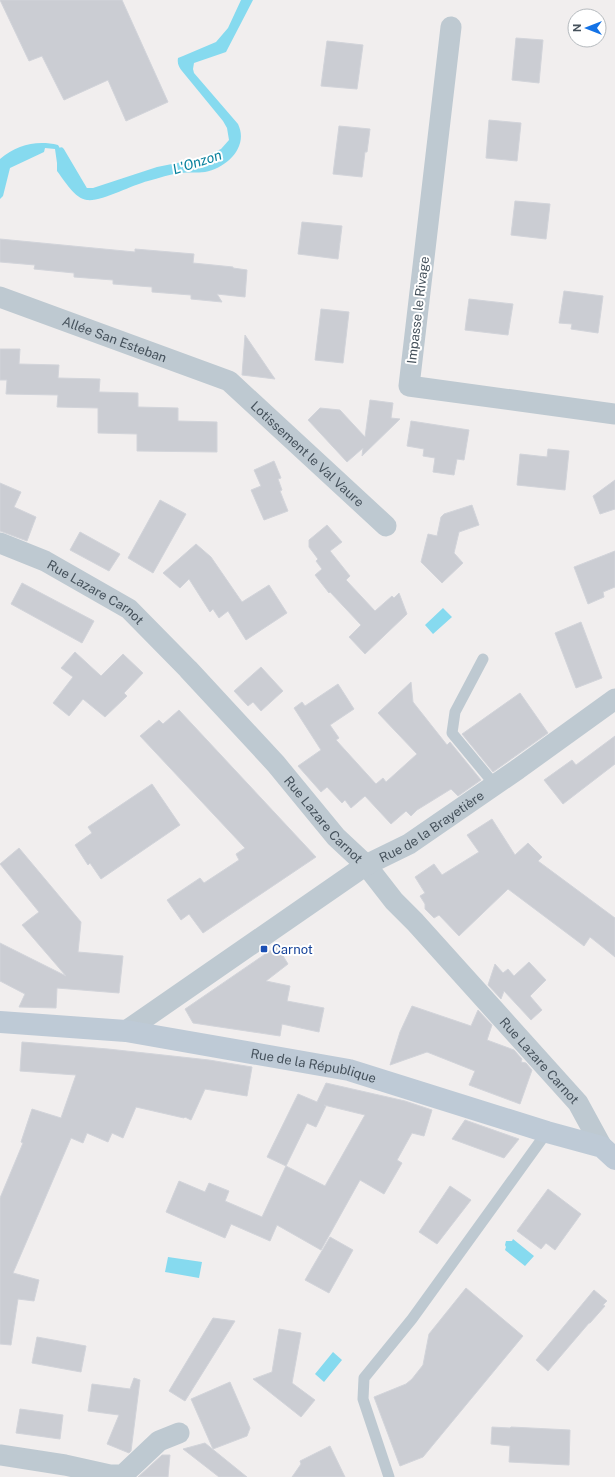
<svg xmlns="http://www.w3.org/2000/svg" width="615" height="1477" font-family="'Public Sans',sans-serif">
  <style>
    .water { fill: #86daef }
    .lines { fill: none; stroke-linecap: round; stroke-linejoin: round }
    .stream { stroke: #86daef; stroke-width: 7 }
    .building { fill: #cbcdd3; stroke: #d2d4da }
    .lane { stroke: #bec9d1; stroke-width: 11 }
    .street { stroke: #bec9d1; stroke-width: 21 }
    .secondary { stroke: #becad6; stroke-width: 22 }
    .transit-dot { fill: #1a4fb4; stroke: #fff; stroke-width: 1.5 }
    .labels { text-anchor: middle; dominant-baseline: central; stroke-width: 4; stroke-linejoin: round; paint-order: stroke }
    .street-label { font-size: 13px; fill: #46525c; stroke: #fff }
    .transit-label { font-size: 13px; fill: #164399; stroke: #fff; text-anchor: start }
    .water-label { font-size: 14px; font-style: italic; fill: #08819d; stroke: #fff }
  </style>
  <rect width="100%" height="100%" fill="#f1eeee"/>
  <path class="water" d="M241,0H253L226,52L194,63L193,69L194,73L238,124C249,147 227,168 205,172C197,173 189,172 181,173C170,174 159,178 148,181C132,185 101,202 87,200C75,199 64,180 57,171V163L55,149L45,148L44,152L10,168L3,196L0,199V159C17,145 36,140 58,145L64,155L72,172L82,186L86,188H93L157,167L202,158L221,149L229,140L227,128L223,121L182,71C179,67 177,64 178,58L183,56L216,42L228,28Z
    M443,608L452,617L433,634L425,625Z
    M513,1239L534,1256L525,1266L505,1250L506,1247L505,1245L506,1241H512Z
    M168,1257L202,1262L199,1278L165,1272Z
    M333,1352L342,1360L324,1382L315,1374Z"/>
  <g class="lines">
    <path class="stream" d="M61,151L84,190"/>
  </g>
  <path class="building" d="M0,0H122L168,102L126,121L108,80L64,100L42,56L29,61Z
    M516,38L543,40L539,83L512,80Z
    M327,41L363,45L357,89L321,86Z
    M489,120L521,123L517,161L486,158Z
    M339,126L370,129L367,152H365L362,177L333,174Z
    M515,201L550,204L546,239L511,235Z
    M302,222L342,226L338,259L298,254Z
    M0,239L135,252V249L194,254L193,263L233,267V268L247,270L245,297L217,294L222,302L191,299V295L152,292V287L113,284V280L74,277V273L34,269L35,265L0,262Z
    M564,291L603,296L598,333L571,329L572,324L559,323Z
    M469,299L513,304L508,335L465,330Z
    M321,309L349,312L343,363L315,360Z
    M245,335L275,379L242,375Z
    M0,349H20L19,364L59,365L58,378L100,379L99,392L138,393V407L178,408V421L217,422V452L137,451V434L98,433V408L57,407L58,395L6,394L7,380H0Z
    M370,400L393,403L391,418L400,419L362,456L363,448L347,462L308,420L320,408L340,410L365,437Z
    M411,421L469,430L464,460L457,459L454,475L433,472L435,458L423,456L424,449L407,446Z
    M548,449L569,451L565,490L517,485L520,454L547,457Z
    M274,461L281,478L278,479L282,490L280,491L288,511L264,520L251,490L261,486L254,470Z
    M615,480V509L600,514L593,496Z
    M0,483L21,492L14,507L36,517L27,541L0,531Z
    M160,500L186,514L153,573L128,558Z
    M472,505L479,525L459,532L454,553L463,563L442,583L421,562L428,534L437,536L441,517L444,514Z
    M327,525L342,542L330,551L350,576L346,580L375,611L392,596L394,598L399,593L407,614L365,654L349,637L361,625L330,592L329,593L315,575L322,569L316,561L318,559L309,547V540Z
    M80,532L120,554L109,571L70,550Z
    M196,544L211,557L242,602L269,585L287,613L246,640L228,611L219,618L213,609L210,612L189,579L180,588L163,573Z
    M615,551V587L603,592L604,597L588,604L574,567Z
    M22,583L94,621L82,643L11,604Z
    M581,622L602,678L576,688L555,633Z
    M75,652L101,676L123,654L143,673L124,693L127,696L105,717L83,699L69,716L53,703L73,677L61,668Z
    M261,667L283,691L261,711L253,702L248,706L234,691Z
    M411,682L413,702L447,745L450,742L481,780L458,796L451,789L417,810L411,816L406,811L391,824L365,796L351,808L345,800L342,803L327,787L321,792L298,766L321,750L294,708L302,702L305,706L338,684L354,709L330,725L339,738L336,740L376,784L383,778L386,782L417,754L378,713Z
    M520,693L548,733L493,772L462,734Z
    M179,710L316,857L203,933L189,914L181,920L167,900L200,878L204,883L239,860L236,854L245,848L140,736L159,720L163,724Z
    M615,736V764L563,804L544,780L572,760L576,765Z
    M152,784L180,825L101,879L90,863L88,865L75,845L92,833L88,827Z
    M492,819L515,855L528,843L542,857L538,861L615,918V957L590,937L584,946L508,889L459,936L439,915L434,918L425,909V904L420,896L425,893L415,877L434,864L442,875L479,852L467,835Z
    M19,848L81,922L78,952L123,956L119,993L57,988L56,1008L19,1007L25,994L0,981V943L66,976L22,925L39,912L0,864Z
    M277,946L288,964L266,981L290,986L287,1001L324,1008L319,1032L282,1024L280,1036L193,1023L185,1009Z
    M529,962L546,980L530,996L542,1010L531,1020L504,991L501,999L488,985L495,964L503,973L508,969L514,976Z
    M412,1006L471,1026L478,1010L492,1025L487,1040L514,1050L522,1059L521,1062L526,1063L532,1070L520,1104L469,1085L475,1071L427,1052L390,1065L400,1032Z
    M22,1042L108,1049L209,1060L252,1067L247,1096L205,1089L191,1120L185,1117L184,1118L136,1107L123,1138L112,1133L108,1142L87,1133L83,1143L71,1138L13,1273L39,1280L34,1301L18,1299L11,1345L0,1344V1198L23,1143L21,1142L32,1109L61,1118L76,1075L20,1071Z
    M326,1083L405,1101L432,1110L424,1136L412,1133L397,1160L402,1163L384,1194L360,1180L321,1250L277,1225L270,1241L231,1224L225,1238L166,1212L179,1181L205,1192L209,1183L229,1191L225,1201L262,1217L286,1166L325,1186L365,1115L324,1105L326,1106L316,1127L307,1123L286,1166L267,1157L298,1094L317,1102Z
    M465,1120L519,1139L504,1158L452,1139Z
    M450,1186L471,1200L437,1244L419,1232Z
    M548,1189L581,1214L555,1250L546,1243L541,1249L517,1231Z
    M330,1237L353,1250L329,1293L305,1280Z
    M466,1288L523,1336L423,1457L400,1466L374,1397L406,1384L412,1379L423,1365L429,1334Z
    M594,1290L607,1301L603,1305L605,1306L590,1323H589L548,1371L536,1360Z
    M213,1318L235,1321L185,1401L169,1391Z
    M279,1329L301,1333L292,1383L315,1400L301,1417L253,1379L272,1372Z
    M37,1337L86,1346L81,1372L32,1363Z
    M134,1378L140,1380L131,1451L129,1453L107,1444L119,1415L88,1411L92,1384L130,1389Z
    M230,1382L250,1428L247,1436L213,1449L191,1399Z
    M20,1409L63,1415L60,1439L16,1433Z
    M492,1427L510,1428L511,1427L570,1430L569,1465L509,1462L510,1446L491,1444Z
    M205,1443L247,1477H219L183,1449Z
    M330,1446L345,1477H292L301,1464L300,1461Z
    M162,1455H170L168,1477H138Z"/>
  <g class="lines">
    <path class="lane" d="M483,659L455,712L452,733L495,785
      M389,1477L363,1399L364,1378L412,1319L547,1132"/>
    <g class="street">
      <path d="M451,27L409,386L615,414"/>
      <path id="s1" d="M0,297L229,381L386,526"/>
      <path id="s2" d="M0,543L45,561L129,609L188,669L276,764L336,837L366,865L394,901L415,922L578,1103L602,1147"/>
      <path id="s3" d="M126,1031L366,865L409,844L518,769L615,699"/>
      <path d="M0,1455L65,1465L110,1475H123L159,1441L179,1433"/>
    </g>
    <path class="secondary" id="s4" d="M0,1022L126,1031L349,1070L547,1132L602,1147L615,1159"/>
  </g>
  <rect class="transit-dot" x="260" y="945" width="8" height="8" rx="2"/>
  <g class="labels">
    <g class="street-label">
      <text transform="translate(418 310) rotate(-83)">Impasse le Rivage</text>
      <text stroke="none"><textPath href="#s1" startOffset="122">Allée San Esteban</textPath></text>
      <text stroke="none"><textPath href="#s1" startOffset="351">Lotissement le Val Vaure</textPath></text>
      <text stroke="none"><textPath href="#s2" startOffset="108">Rue Lazare Carnot</textPath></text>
      <text stroke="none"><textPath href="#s2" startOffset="432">Rue Lazare Carnot</textPath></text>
      <text stroke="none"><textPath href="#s3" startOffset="368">Rue de la Brayetière</textPath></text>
      <text stroke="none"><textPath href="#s2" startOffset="756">Rue Lazare Carnot</textPath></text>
      <text stroke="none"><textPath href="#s4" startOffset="317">Rue de la République</textPath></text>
    </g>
    <g class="transit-label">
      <text x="272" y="949">Carnot</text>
    </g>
    <g class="water-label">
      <text transform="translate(197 162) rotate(-18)">L'Onzon</text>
    </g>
  </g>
  <g transform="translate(587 28) rotate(270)"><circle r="19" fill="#ffffff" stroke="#b5babe"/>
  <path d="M0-3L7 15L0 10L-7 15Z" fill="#1372e6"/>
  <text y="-6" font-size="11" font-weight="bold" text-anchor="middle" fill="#46525c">N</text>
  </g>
</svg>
